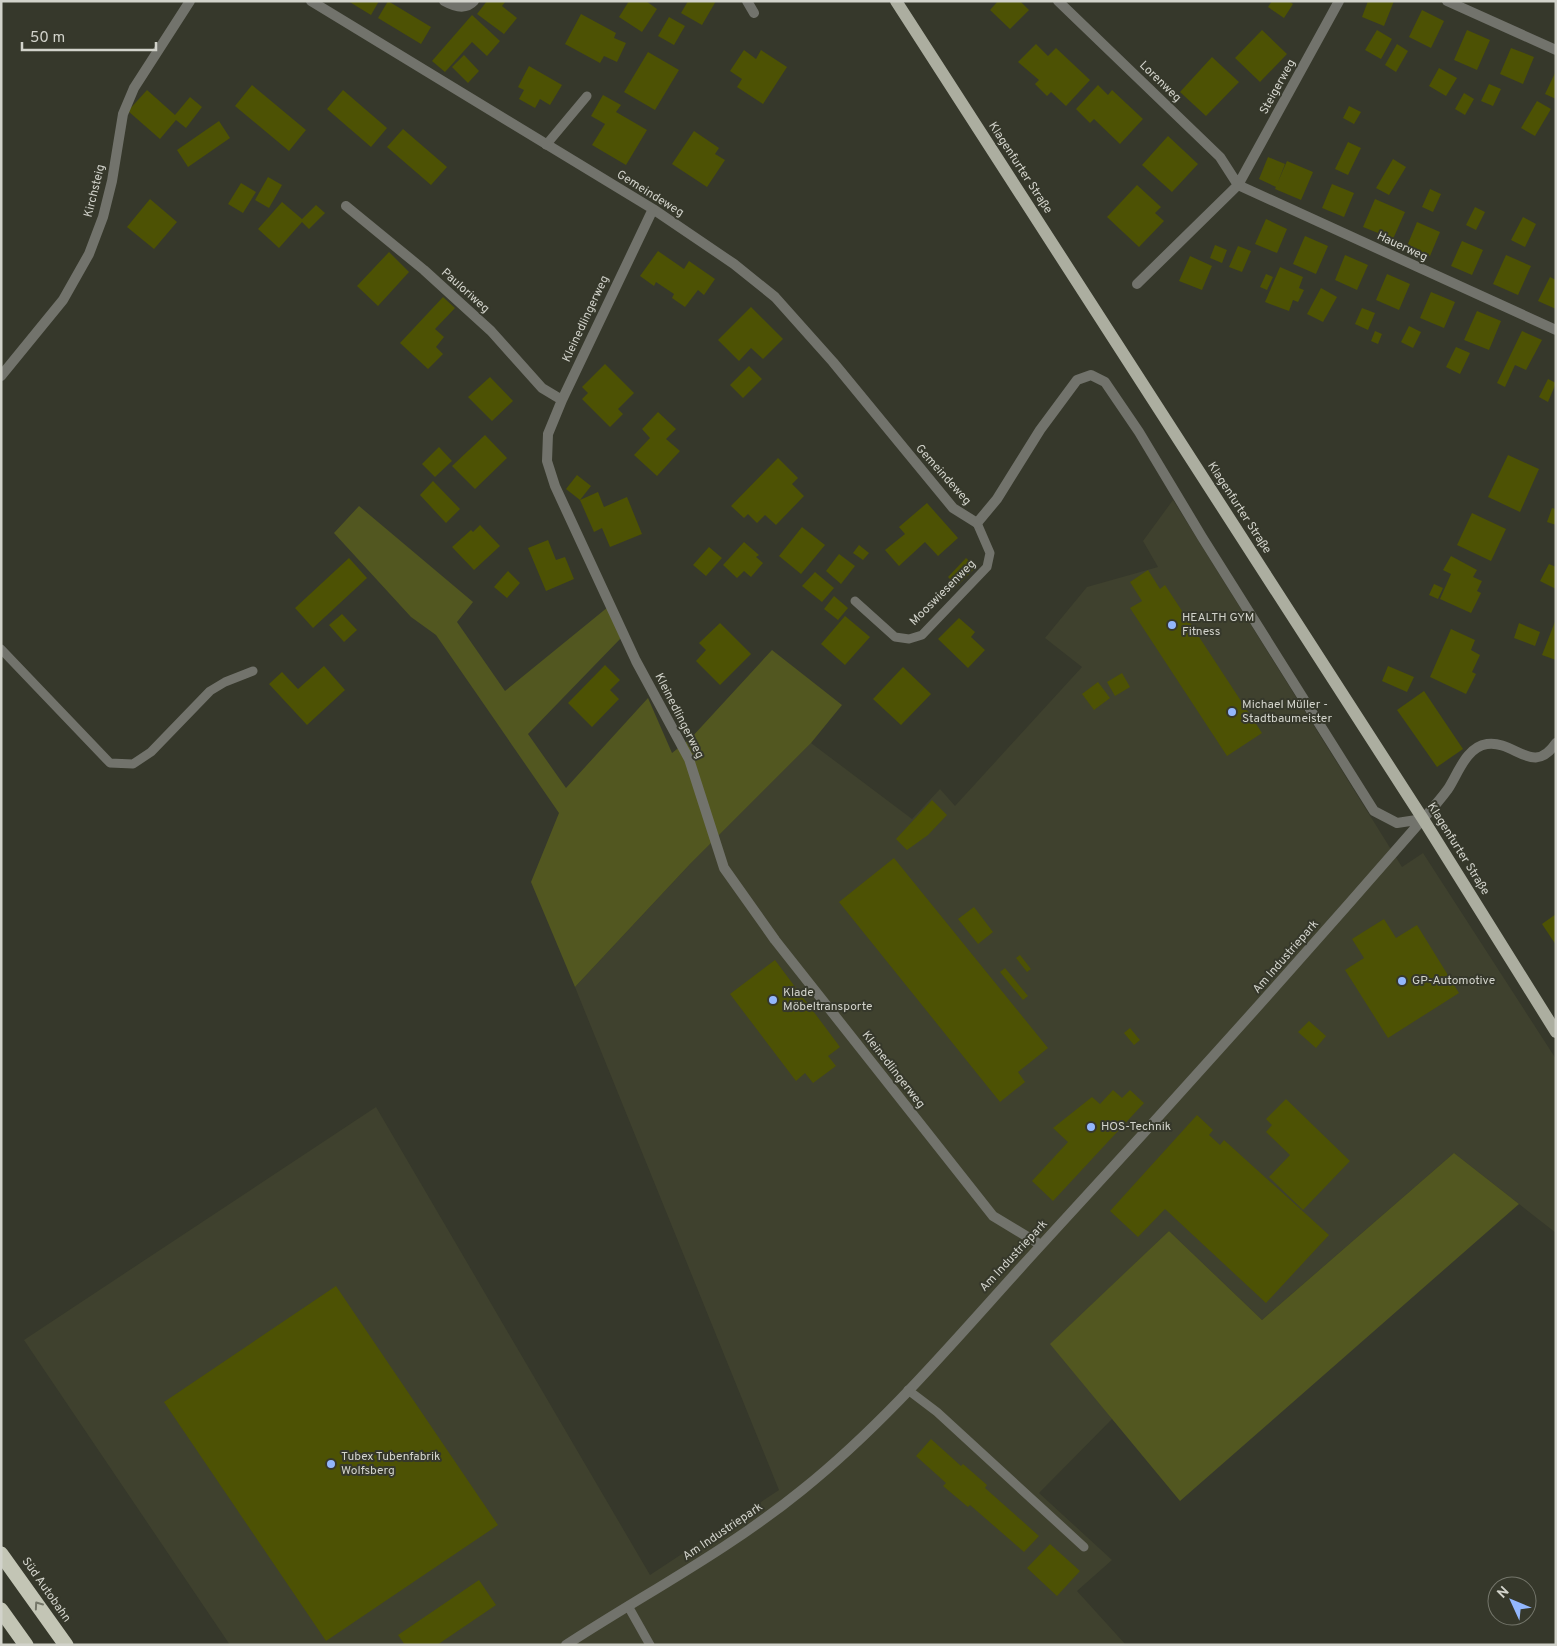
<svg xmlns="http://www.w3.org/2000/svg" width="1557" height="1646" font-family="Overpass,sans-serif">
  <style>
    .built { fill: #3f412e }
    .green { fill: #525720 }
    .building { fill: #4d5204 }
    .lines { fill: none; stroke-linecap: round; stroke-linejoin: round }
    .lane { stroke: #72736c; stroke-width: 9 }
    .street { stroke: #72736c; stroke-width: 10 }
    .primary { stroke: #acaea0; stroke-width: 12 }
    .highway { stroke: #c3c5b5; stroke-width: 15 }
    .oneway { stroke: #757769 }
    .poi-dot { fill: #93b7fd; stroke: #36382b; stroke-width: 2 }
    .labels { text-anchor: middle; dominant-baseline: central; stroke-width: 4; stroke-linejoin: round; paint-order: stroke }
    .street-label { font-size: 12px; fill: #d2d3cb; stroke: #36382b }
    .poi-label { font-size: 12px; fill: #d2d3cb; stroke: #36382b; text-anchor: start }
  </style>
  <rect width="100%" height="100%" fill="#36382b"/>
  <path class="built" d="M1173,500L1402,867L1423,853L1556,1059V1233L1454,1153L1262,1320L1169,1231L1051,1344L1113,1418L1039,1493L1112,1560L1077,1591L1126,1645H230L24,1340L376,1107L650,1575L779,1490L575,987L690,864L811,743L912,819L940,789L955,806L1082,667L1045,638L1087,587L1158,567L1143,541Z"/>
  <path class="green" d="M359,506L473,602L457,622L505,691L608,607L622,637L528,734L566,788L648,698L672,753L691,738L772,650L842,705L811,743L690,864L575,987L531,882L559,813L436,635L411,617L334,533Z
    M1454,1153L1519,1204L1180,1501L1050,1344L1169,1231L1262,1320Z"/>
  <path class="building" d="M348,1H379L371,15Z
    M388,1L431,27L421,44L378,18Z
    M487,1H506L502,6L517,18L504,34L477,14Z
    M629,1H646L657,9L642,32L619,17Z
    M688,1H716L702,25L681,13Z
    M998,1H1020L1029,10L1010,29L990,10Z
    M1272,1H1289L1293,4L1284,18L1268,7Z
    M1368,1H1394L1384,26L1362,17Z
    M1422,10L1444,21L1431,48L1409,37Z
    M581,14L616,33L614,38L626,43L617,62L604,56L600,63L565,44Z
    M472,15L500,41L487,56L472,42L445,72L432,61Z
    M669,17L685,26L674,45L658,36Z
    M1262,30L1287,54L1260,82L1235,58Z
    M1377,30L1392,39L1381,59L1365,50Z
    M1467,30L1490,40L1477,70L1454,60Z
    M1036,44L1048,56L1056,48L1090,80L1066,106L1051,92L1047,96L1035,84L1039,80L1018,62Z
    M1397,44L1408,51L1396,72L1385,65Z
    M1511,48L1534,57L1523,84L1500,74Z
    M744,50L756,59L761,50L787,67L763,104L737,87L742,79L730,71Z
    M648,52L679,70L655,110L624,92Z
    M464,55L479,71L468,83L452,67Z
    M1212,57L1239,82L1206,116L1180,92Z
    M529,66L562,85L550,105L540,99L535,108L519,99L524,90L518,87Z
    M1439,68L1457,78L1446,96L1429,86Z
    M1556,71V99L1545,94Z
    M1489,84L1501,89L1493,106L1481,101Z
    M252,85L306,130L289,151L235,106Z
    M1098,85L1108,95L1112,90L1143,119L1120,144L1094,119L1090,123L1076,109Z
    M147,90L175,115L190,97L202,107L186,128L176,120L160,139L128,111Z
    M343,90L387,128L371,147L327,109Z
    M1464,93L1474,99L1465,115L1455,109Z
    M603,95L621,105L616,112L647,130L626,165L592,145L605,124L591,116Z
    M1537,101L1551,109L1535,136L1521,128Z
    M1349,106L1361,112L1354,124L1343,118Z
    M219,121L230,138L188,167L177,150Z
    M403,129L447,167L431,185L387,147Z
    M694,131L719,148L715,154L725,160L707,187L672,164Z
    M1168,136L1198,164L1172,192L1142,165Z
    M1348,142L1361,148L1348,175L1335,169Z
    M1268,157L1285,164L1276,187L1259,179Z
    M1393,159L1406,167L1389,195L1376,188Z
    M1287,161L1313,172L1301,200L1275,189Z
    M268,177L282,185L269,208L255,200Z
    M241,183L256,192L243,213L228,204Z
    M1332,184L1354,193L1344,217L1322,208Z
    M1137,185L1161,207L1155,213L1164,221L1139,247L1107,217Z
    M1430,189L1441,194L1433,212L1422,207Z
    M150,199L177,222L154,249L127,227Z
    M1375,199L1405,212L1393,239L1363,227Z
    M282,202L302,219L316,205L325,213L309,229L302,222L279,248L258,229Z
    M1475,207L1485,212L1476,230L1466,225Z
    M1523,217L1536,224L1525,247L1511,240Z
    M1266,219L1287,229L1277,253L1255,244Z
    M1417,222L1440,232L1430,256L1407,246Z
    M1305,236L1328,246L1316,274L1293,264Z
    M1462,241L1483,250L1472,275L1451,266Z
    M1215,245L1227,250L1222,263L1210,258Z
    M1238,246L1251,251L1242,272L1229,267Z
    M658,251L684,269L689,261L715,279L704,295L698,290L685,307L672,298L674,294L656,282L654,286L640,276Z
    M389,252L409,272L378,306L357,286Z
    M1345,255L1368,265L1357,290L1335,280Z
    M1506,255L1531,266L1518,295L1493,284Z
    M1190,256L1212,266L1202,290L1179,281Z
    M1280,267L1303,277L1299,288L1304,290L1298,302L1293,300L1289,311L1265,302Z
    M1266,274L1273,277L1267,290L1260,287Z
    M1387,274L1410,284L1399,310L1376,300Z
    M1550,277L1556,280V309L1538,301Z
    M1321,288L1337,297L1323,322L1307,314Z
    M1431,292L1455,302L1444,328L1420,318Z
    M443,297L455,308L435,329L444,337L436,347L443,354L428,369L400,343Z
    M751,307L783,339L763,359L751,348L739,361L718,340Z
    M1362,308L1375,313L1368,330L1355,324Z
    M1477,311L1501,321L1489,350L1464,340Z
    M1409,326L1421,332L1413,348L1401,342Z
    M1375,331L1382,334L1378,344L1371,341Z
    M1522,331L1542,340L1526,370L1515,365L1505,387L1497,383Z
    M1456,347L1470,353L1460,374L1446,367Z
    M605,364L634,393L618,409L623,414L610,427L582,399L588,393L582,387Z
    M749,366L762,379L743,398L730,385Z
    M490,377L513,401L492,421L468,397Z
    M1548,379L1556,383L1548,402L1539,397Z
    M658,412L676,429L666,439L680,451L657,476L634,455L650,438L642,429Z
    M485,435L507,458L475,489L452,466Z
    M439,447L452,461L435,477L422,464Z
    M1508,455L1539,469L1520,512L1488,497Z
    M778,458L798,478L792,484L804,496L776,525L765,515L757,523L748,514L744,518L731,506Z
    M577,475L591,486L580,500L566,489Z
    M433,481L460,509L446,523L420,495Z
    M598,492L604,507L627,497L642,534L610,547L602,528L594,532L580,500Z
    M927,503L958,538L938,556L925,542L899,566L885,550L905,534L899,527Z
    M1552,508L1556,509V525L1547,522Z
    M1472,513L1506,529L1491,561L1457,545Z
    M480,525L500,546L474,570L452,547L471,530L473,532Z
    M802,527L825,545L801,574L779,556Z
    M548,540L556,560L565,557L574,579L546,591L528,548Z
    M744,542L759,555L756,557L763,563L751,577L744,571L737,578L723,565Z
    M859,545L869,553L863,560L853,553Z
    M709,547L722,558L706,576L693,565Z
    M839,554L855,566L841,584L826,571Z
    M1451,556L1477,570L1473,577L1482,581L1477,591L1481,593L1471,613L1440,599L1451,574L1443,570Z
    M349,558L367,578L313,628L295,608Z
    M966,558L976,567L957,586L948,577Z
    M1549,564L1556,567V589L1540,581Z
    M1148,570L1160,589L1165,585L1262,733L1227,756L1130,608L1142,601L1130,582Z
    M508,571L520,583L507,598L494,587Z
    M815,572L834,588L822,602L802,586Z
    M1434,584L1443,588L1438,599L1429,595Z
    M834,596L848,608L838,620L824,609Z
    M342,614L357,630L344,642L329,625Z
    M845,616L870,637L845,665L821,644Z
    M959,618L975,632L971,637L985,650L968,668L938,639Z
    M1556,619V660L1542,655Z
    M720,623L751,654L720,685L696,661L706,650L699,643Z
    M1519,623L1540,632L1535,646L1514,638Z
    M1451,629L1475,640L1471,650L1480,655L1472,672L1476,674L1466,694L1430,677Z
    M605,665L620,680L610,690L619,699L592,727L568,703Z
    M324,666L345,690L307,725L269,684L282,672L298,689Z
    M1388,666L1414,677L1407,692L1382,681Z
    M903,667L931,694L901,725L873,699Z
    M1122,673L1130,687L1115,696L1107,682Z
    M1098,682L1110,698L1094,710L1082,694Z
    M1424,691L1463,749L1437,767L1397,710Z
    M932,800L947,815L928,835L907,850L896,839Z
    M894,858L1048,1048L1018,1072L1025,1082L1000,1102L839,902Z
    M974,907L993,932L978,944L958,919Z
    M1556,914V945L1542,924Z
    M1384,919L1396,938L1417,925L1459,993L1388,1038L1345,970L1364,958L1352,939Z
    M1020,955L1031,969L1027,972L1016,958Z
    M775,960L840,1047L828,1056L836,1066L813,1083L805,1073L796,1081L730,994Z
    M1005,968L1028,996L1023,1000L1000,972Z
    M1309,1021L1326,1036L1316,1048L1298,1032Z
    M1130,1028L1140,1040L1134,1045L1124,1033Z
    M1113,1090L1122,1098L1130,1090L1144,1103L1053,1201L1032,1181L1068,1142L1053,1128L1092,1097L1100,1104Z
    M1286,1099L1350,1161L1303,1210L1269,1177L1290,1155L1266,1132L1272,1125L1266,1119Z
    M1197,1115L1213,1130L1209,1135L1220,1145L1224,1140L1329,1235L1266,1303L1165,1209L1138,1237L1110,1211Z
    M336,1286L498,1525L326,1641L164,1402Z
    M931,1439L961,1466L963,1464L987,1485L985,1488L1039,1536L1024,1552L970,1505L968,1507L943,1486L946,1483L916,1456Z
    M1050,1544L1080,1571L1057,1596L1027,1568Z
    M479,1580L496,1605L437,1645H405L398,1635Z"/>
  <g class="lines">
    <path class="lane" d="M546,145L587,96
      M855,601L895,637L909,639L922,635L987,567L990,553L977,523
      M1,649L110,763L133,764L151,752L210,691L225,682L253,671
      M908,1390L937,1412L1084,1547
      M628,1606L650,1645"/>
    <path class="street" d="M311,1L653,209L734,264L775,297L833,362L953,508L977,523L997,499L1040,430L1077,380L1091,375L1105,382L1139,432L1202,537L1374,811L1397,823L1423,819
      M444,1C453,6 465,11 474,1
      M747,1L754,13
      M1058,1L1220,157L1238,185
      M1447,1L1556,50
      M1238,185L1556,330
      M346,206L424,270L491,331L542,388L562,400
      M653,209L562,400L548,434L547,461L555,486L636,661L689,759L724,868L775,940L993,1216L1041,1245
      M1137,284L1238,185L1339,1
      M1,376L63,300L89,254L103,217L112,181L123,114L134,88L190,1
      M566,1645C646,1593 727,1551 802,1490C888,1421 959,1335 1033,1254C1165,1111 1295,966 1423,819C1431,810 1440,800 1448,789C1458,774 1466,747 1487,744C1515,740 1533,777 1556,743"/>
    <path class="primary" d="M896,1L1423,819L1556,1032"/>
    <path class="highway" d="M1,1554L66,1645
      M1,1610L26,1645"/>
  </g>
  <defs><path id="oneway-chevron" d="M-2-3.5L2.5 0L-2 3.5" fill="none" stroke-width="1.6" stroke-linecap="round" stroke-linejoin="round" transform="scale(1.25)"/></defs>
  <use class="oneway" href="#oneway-chevron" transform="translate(38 1605) rotate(-125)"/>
  <g class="poi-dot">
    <circle cx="1172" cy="625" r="5"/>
    <circle cx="1232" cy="712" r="5"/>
    <circle cx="1402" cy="981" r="5"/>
    <circle cx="773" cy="1000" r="5"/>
    <circle cx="1091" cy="1127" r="5"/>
    <circle cx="331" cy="1464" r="5"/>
  </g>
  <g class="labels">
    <g class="street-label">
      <text transform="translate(1160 82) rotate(44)">Lorenweg</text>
      <text transform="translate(1278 87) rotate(-61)">Steigerweg</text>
      <text transform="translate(1020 168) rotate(57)">Klagenfurter Straße</text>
      <text transform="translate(95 191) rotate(-76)">Kirchsteig</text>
      <text transform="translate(650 194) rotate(32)">Gemeindeweg</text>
      <text transform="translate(1402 247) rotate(25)">Hauerweg</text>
      <text transform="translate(465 291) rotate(42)">Pauloriweg</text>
      <text transform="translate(586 319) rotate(-65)">Kleinedlingerweg</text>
      <text transform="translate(943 475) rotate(48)">Gemeindeweg</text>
      <text transform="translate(1239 508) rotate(57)">Klagenfurter Straße</text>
      <text transform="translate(943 593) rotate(-45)">Mooswiesenweg</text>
      <text transform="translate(679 716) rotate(63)">Kleinedlingerweg</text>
      <text transform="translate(1458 849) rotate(58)">Klagenfurter Straße</text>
      <text transform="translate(1286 957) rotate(-49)">Am Industriepark</text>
      <text transform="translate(893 1070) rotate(52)">Kleinedlingerweg</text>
      <text transform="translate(1014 1256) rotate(-47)">Am Industriepark</text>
      <text transform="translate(723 1532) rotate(-34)">Am Industriepark</text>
      <text transform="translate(46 1590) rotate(55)">Süd Autobahn</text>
    </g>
    <g class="poi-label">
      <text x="1182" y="618">HEALTH GYM<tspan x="1182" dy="14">Fitness</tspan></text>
      <text x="1242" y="705">Michael Müller -<tspan x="1242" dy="14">Stadtbaumeister</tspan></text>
      <text x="1412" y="981">GP-Automotive</text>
      <text x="783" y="993">Klade<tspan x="783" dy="14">Möbeltransporte</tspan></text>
      <text x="1101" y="1127">HOS-Technik</text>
      <text x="341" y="1457">Tubex Tubenfabrik<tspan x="341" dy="14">Wolfsberg</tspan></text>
    </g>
  </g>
  <rect width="1557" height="1646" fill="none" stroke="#d2d3cb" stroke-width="5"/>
  <g transform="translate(1512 1601) rotate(314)"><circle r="24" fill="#36382b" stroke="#74766b"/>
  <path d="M0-4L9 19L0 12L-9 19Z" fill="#93b7fd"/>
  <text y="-8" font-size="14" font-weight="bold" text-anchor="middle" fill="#d2d3cb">N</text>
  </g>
  <path d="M22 42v8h134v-8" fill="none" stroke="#d2d3cb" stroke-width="2.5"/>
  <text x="30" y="42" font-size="15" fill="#d2d3cb" stroke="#36382b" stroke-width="4" paint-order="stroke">50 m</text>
</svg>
